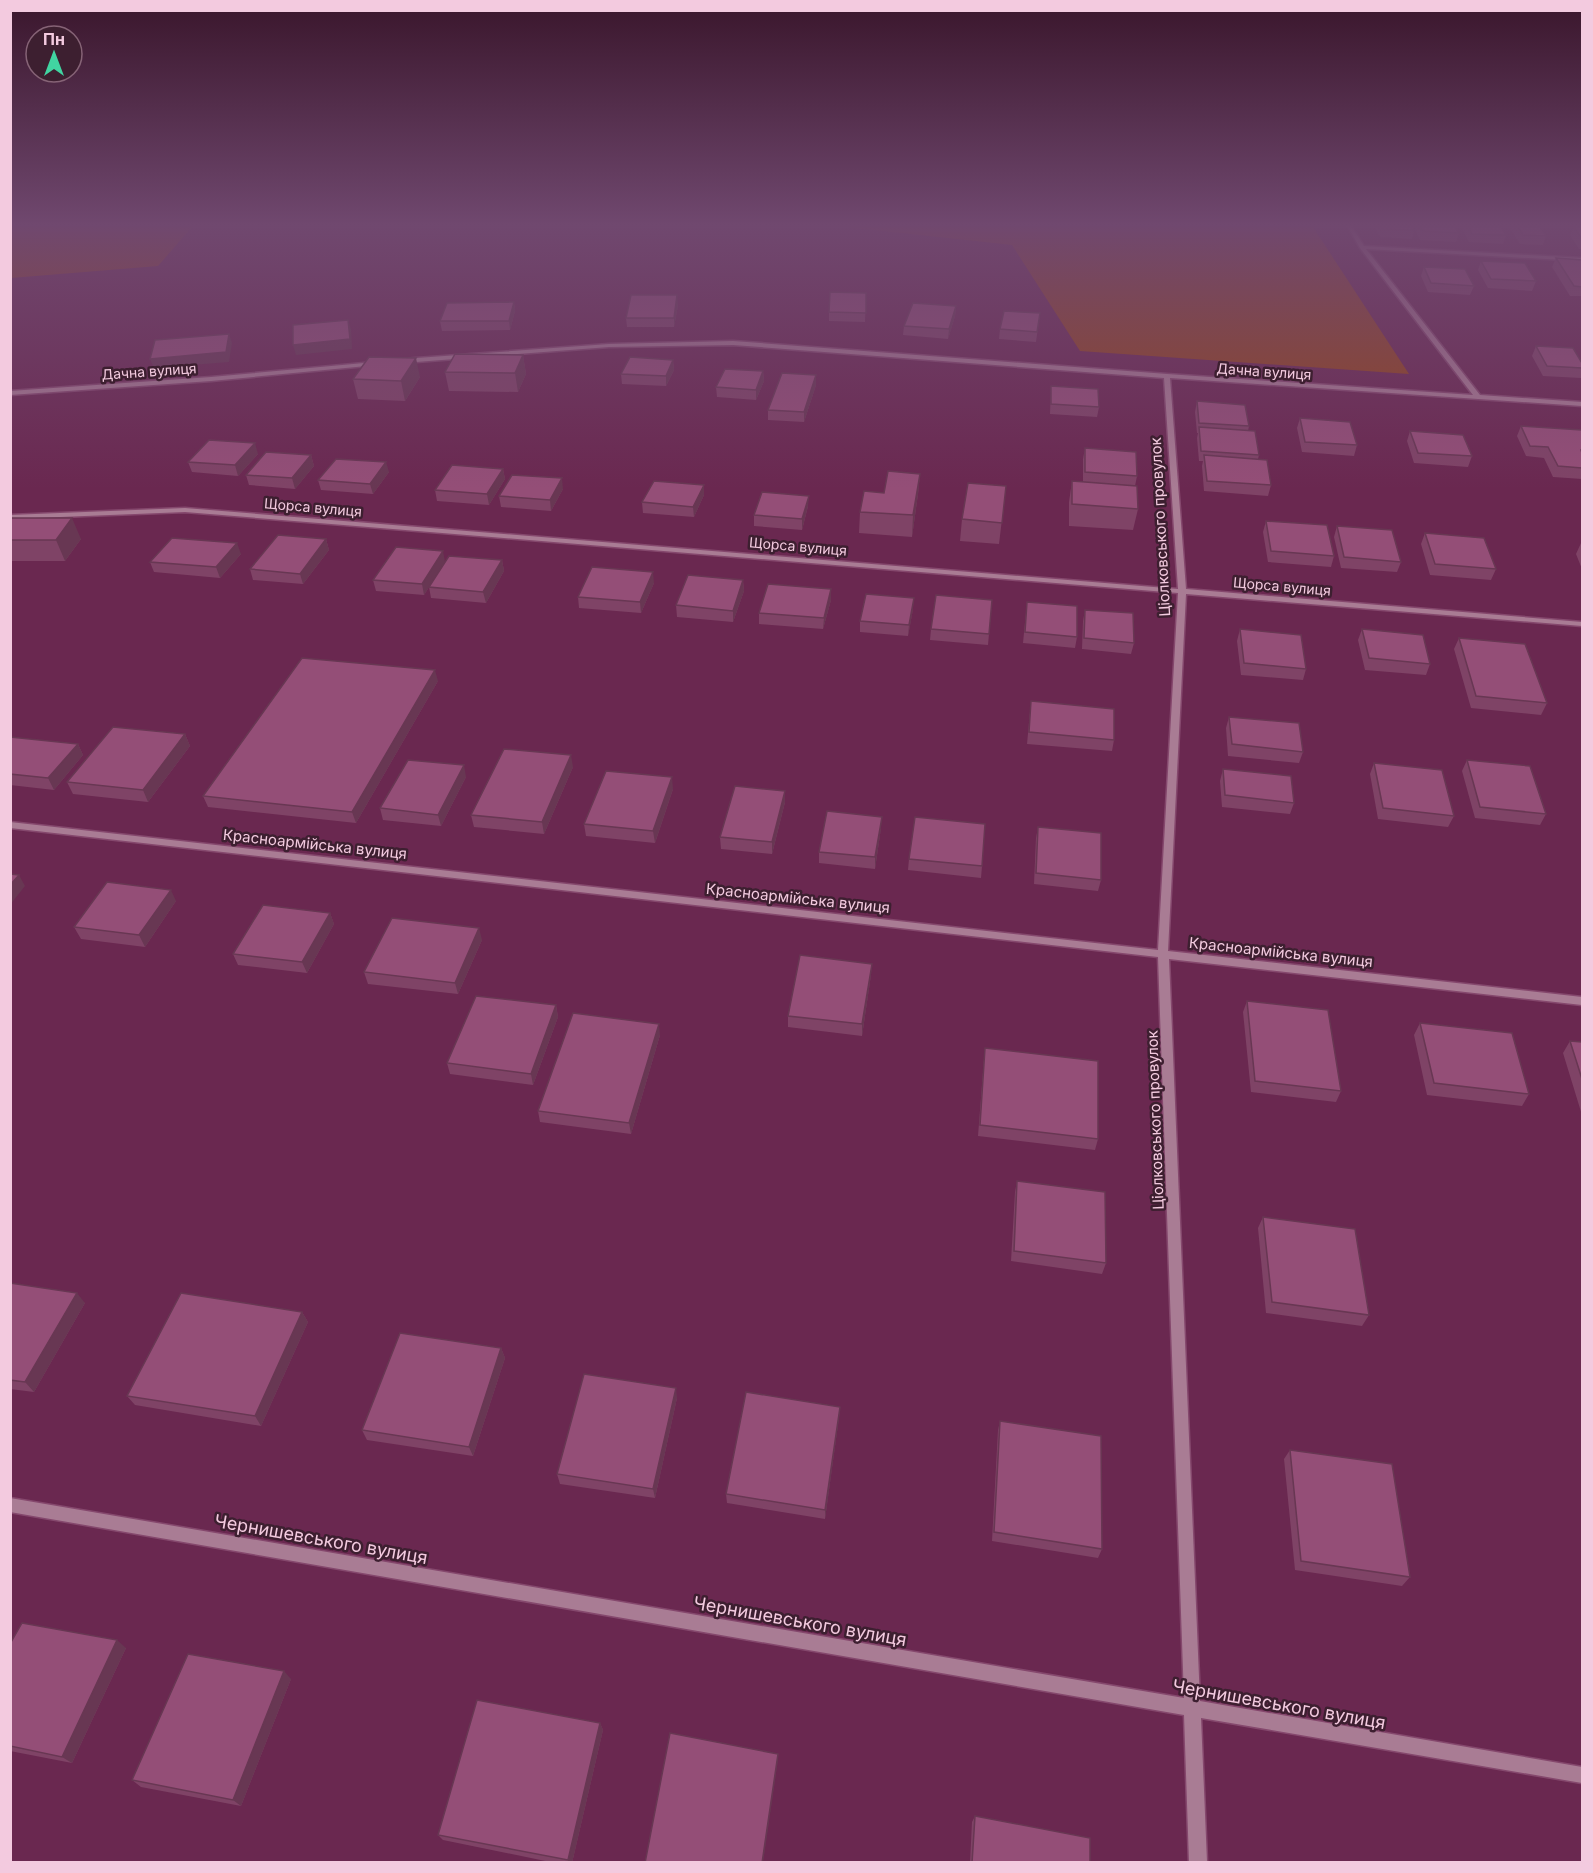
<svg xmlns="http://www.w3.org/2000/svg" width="1593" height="1873" font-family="Inter,sans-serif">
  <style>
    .green { fill: #934419 }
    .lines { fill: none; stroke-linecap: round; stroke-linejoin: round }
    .minor-casing { stroke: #85486d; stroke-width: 3 }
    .minor { fill: #a97c94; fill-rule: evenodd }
    .wall { fill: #7f4366 }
    .shaded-wall { fill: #683753 }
    .building { fill: #944e77; stroke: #683753; stroke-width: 1.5 }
    .labels { text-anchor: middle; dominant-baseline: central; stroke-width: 5; stroke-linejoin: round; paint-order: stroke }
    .far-street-label { font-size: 14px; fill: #f3cadf; stroke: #3d1f30 }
    .street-label { font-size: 15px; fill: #f3cadf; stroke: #3d1f30 }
    .near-street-label { font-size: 18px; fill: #f3cadf; stroke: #3d1f30 }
  </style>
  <rect width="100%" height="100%" fill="#6a2850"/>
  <path class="green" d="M11,227H192L158,266L11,278Z
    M846,227H1313L1409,374L1080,351L1012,245Z"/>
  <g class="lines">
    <g class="minor-casing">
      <path id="minor" d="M1348,227H1352L1364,246L1582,258V261L1366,249L1480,395L1582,402V406L1170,378L1186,589L1582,622V626L1186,594L1168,951L1582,997V1005L1169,959L1200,1701L1582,1767V1783L1201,1718L1207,1862H1189L1184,1715L10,1512V1498L1184,1698L1158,957L10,828V822L1158,950L1178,593L185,512L10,519V515L185,508L1178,589L1164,378L733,345L609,347L403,363L400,361L403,359L609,344L733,341L1167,374L1473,395L1360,248Z
        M375,362L378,364L377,365L211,381L10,395V391L211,377Z"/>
    </g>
    <use href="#minor" class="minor"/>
  </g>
  <path class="wall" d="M1375,227H1413L1414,230L1412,239L1380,237Z
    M1414,227H1455L1459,233L1456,242L1420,240Z
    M1461,227H1501L1506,235L1503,244L1469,242Z
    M1510,227H1540L1546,236L1543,245L1520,244L1510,228Z
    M1574,227H1582V249H1579L1570,235Z
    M1556,258L1582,260V296H1570L1552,267Z
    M1481,261L1536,281L1532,291L1488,288L1478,270Z
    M1424,267L1474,286L1470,295L1428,292L1421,276Z
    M866,293L865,322L829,321V312Z
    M514,302L515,311L510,330L442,331L440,321Z
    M678,305L674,327H627L626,318Z
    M956,306L955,316L948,339L903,335L904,326Z
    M1040,313L1036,342L999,339L1000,329Z
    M1536,346L1582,363V375L1581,378L1543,376L1532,356Z
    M523,355L526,374L518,392L449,391L445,372Z
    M673,360L674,370L666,386L622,384L621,374Z
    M763,371L764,381L756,400L717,397L716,387Z
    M816,375V385L804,422L768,420V410Z
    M420,377L405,401L358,399L353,379Z
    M1051,386L1099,407L1097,417L1050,414Z
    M1197,401L1249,426L1248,431L1259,455L1258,459L1271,485L1268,496L1204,491L1202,466L1203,461H1199L1197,438L1198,433H1197L1195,412Z
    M1300,418L1357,445L1354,456L1302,452L1297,428Z
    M1521,426L1582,430V479L1553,477L1544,458L1526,456L1517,436Z
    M1410,431L1472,456L1468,467L1414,463L1407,441Z
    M1085,448L1137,476L1135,486L1138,509L1133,530L1069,526V502L1072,481L1083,482V459Z
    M258,454L238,476L192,472L188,462Z
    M311,455L314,466L295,489L249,485L246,475Z
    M503,469L505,479L489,505L437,501L435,490Z
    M389,472L373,494L321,490L318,480Z
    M920,474L918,494L912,537L859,533L860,512L884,493Z
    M704,485V495L694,517L643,513L642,502Z
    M1006,486L999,544L960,541L962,519Z
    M563,489L551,511L501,507L499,496Z
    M808,506L802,530L754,526V515Z
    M10,518L81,539L65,561H10Z
    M1266,521L1334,556L1331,567L1268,562L1263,532Z
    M1337,526L1401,562L1397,572L1341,568L1334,537Z
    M1425,533L1496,569L1491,580L1430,575L1421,544Z
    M326,539L329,550L303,584L253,580L250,569Z
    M1581,543H1582V569L1576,554Z
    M241,554L220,578L154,572L150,562Z
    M502,560L504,571L486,603L431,598L429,587L424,595L376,591L373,580L445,562Z
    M743,580L744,591L733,622L677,617L676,605Z
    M654,583L641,613L579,608L578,597Z
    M831,600L823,629L759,624V613Z
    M992,600L988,645L930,640L931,629Z
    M1027,602L1077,637L1075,648L1023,643Z
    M913,609L908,636L860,632V621Z
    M1085,610L1134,643L1131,654L1082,649L1083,621Z
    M1240,629L1306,669L1303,680L1241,675L1237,641Z
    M1362,629L1430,664L1426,675L1365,670L1358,640Z
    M1459,638L1547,703L1541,715L1471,708L1454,649Z
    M438,681L356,823L208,807L203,796Z
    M1031,701L1114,740L1112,751L1027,744Z
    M1229,717L1303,752L1299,763L1228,756L1226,728Z
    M185,734L190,746L148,802L73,794L67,782Z
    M10,737L78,744L83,755L54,790L10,785Z
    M1467,760L1546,814L1540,825L1475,818L1462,771Z
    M1374,763L1454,816L1448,827L1378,819L1370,774Z
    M573,767L544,834L474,827L471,815Z
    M1223,769L1294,803L1290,814L1222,807L1220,781Z
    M466,777L441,826L383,820L380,808Z
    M673,789L655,843L586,836L584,824Z
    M785,802L772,854L721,849L720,837Z
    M1038,827L1101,880L1098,891L1034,884L1036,838Z
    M881,828L875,869L819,863V852Z
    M909,859L982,866L981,878L908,870Z
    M176,901L145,947L81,939L74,927Z
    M330,913L334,924L307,973L238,965L233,954Z
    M482,940L458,994L368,984L364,972Z
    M871,975L862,1036L788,1027V1016Z
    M1247,1001L1341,1091L1336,1102L1251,1092L1243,1012Z
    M556,1005L558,1017L533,1085L450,1074L447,1063Z
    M1420,1023L1529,1094L1522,1106L1427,1095L1414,1035Z
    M660,1035L631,1134L540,1122L538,1111Z
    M1570,1041L1582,1042V1115L1563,1053Z
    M985,1048L1098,1139L1095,1150L978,1136L984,1059Z
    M1017,1181L1106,1263L1102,1274L1011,1261L1015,1192Z
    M1263,1217L1369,1315L1362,1326L1266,1313L1258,1228Z
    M10,1283L85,1303L34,1392L10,1389Z
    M302,1312L308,1322L261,1426L135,1405L127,1396Z
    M501,1348L505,1358L473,1456L367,1440L362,1430Z
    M677,1398L655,1498L560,1484L557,1474Z
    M840,1407L839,1417L825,1519L727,1503L726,1494Z
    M1000,1421L1102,1549L1098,1558L992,1541L998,1430Z
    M1290,1450L1410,1577L1402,1586L1295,1570L1284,1459Z
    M10,1644L126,1648L72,1763L10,1751Z
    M291,1679L241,1806L141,1787L132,1780Z
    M600,1723L603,1730L572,1863H555L443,1840L438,1835Z
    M975,1816L1090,1863H970L972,1822Z"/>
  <path class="shaded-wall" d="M677,295L678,305L674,327V318Z
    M514,302L515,311L510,330L509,321Z
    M956,306L955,316L948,339L949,329Z
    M348,320L351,329L352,349L296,355L293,345Z
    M229,334L232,343L229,362L154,368L150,359Z
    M523,355L526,374L518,392L515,373Z
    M416,358L420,377L405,401L401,381Z
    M673,360L674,370L666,386V376Z
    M763,371L764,381L756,400V390Z
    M816,375V385L804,422V412Z
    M255,443L258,454L238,476L235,465Z
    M311,455L314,466L295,489L292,478Z
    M386,462L389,472L373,494L370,484Z
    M503,469L505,479L489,505L487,494Z
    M920,474L918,494L912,537L913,515Z
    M562,478L563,489L551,511L550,500Z
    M704,485V495L694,517L693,507Z
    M809,496L808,506L802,530V519Z
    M72,518L81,539L65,561L56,540Z
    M326,539L329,550L303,584L300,574Z
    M237,543L241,554L220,578L216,567Z
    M443,551L445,562L424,595L422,584Z
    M502,560L504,571L486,603L483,592Z
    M653,572L654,583L641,613L640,602Z
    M743,580L744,591L733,622V611Z
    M831,589V600L823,629L824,618Z
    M914,598L913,609L908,636L909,625Z
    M435,670L438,681L356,823L352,812Z
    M185,734L190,746L148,802L143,790Z
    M78,744L83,755L54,790L48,778Z
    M571,755L573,767L544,834L542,822Z
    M464,765L466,777L441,826L438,815Z
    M672,777L673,789L655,843L653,831Z
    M785,791V802L772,854V842Z
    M882,817L881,828L875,869V857Z
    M19,875L25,886L10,905V885Z
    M171,890L176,901L145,947L139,935Z
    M330,913L334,924L307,973L302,962Z
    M479,928L482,940L458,994L455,983Z
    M872,964L871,975L862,1036V1024Z
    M556,1005L558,1017L533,1085L531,1074Z
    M659,1024L660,1035L631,1134L629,1123Z
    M77,1293L85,1303L34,1392L25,1382Z
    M302,1312L308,1322L261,1426L255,1416Z
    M501,1348L505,1358L473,1456L469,1447Z
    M676,1388L677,1398L655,1498L653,1489Z
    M840,1407L839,1417L825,1519V1510Z
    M117,1640L126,1648L72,1763L62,1757Z
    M284,1671L291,1679L241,1806L233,1800Z
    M600,1723L603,1730L572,1863H569L568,1860Z
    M778,1754V1760L763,1863H762Z"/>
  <path class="building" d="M1381,227H1413L1414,230L1382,229Z
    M1420,227H1455L1459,233L1423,231Z
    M1469,227H1501L1506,235L1472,234Z
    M1518,227H1540L1546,236L1523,235Z
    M1574,227H1582V239Z
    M1556,258L1582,260V287L1574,286Z
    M1481,261L1525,263L1536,281L1491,279Z
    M1424,267L1465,269L1474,286L1431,283Z
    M830,292L866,293V313L829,312Z
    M631,295H677L674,318H626Z
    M514,302L509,321H440L447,303Z
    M913,303L956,306L949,329L904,326Z
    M1004,311L1040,313L1037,332L1000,329Z
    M348,320L350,339L293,345V325Z
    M229,334L226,352L150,359L155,340Z
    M1536,346L1573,348L1582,363V368L1547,366Z
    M455,354L523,355L515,373L445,372Z
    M369,357L416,358L401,381L353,379Z
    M630,357L673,360L666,376L621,374Z
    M725,369L763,371L756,390L716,387Z
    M782,373L816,375L804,412L768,410Z
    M1051,386L1098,389L1099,407L1051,404Z
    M1197,401L1245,405L1249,426L1199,423Z
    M1300,418L1350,422L1357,445L1305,442Z
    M1521,426L1582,430V450H1581L1582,453V468L1558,466L1548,447L1530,446Z
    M1199,427L1255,431L1259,455L1201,451Z
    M1410,431L1463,435L1472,456L1418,453Z
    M209,440L255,443L235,465L188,462Z
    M1085,448L1136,452L1137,476L1085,472Z
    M266,452L311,455L292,478L246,475Z
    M1204,455L1267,460L1271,485L1207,481Z
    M336,459L386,462L370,484L318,480Z
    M452,465L503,469L487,494L435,490Z
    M888,471L920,474L913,515L860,512L864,491L884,493Z
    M512,475L562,478L550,500L499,496Z
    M654,481L704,485L693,507L642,502Z
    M1072,481L1137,486L1138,509L1072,504Z
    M968,483L1006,486L1002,523L962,519Z
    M762,492L809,496L802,519L754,515Z
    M10,518H72L56,540H10Z
    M1266,521L1327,525L1334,556L1271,551Z
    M1337,526L1392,530L1401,562L1344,557Z
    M1425,533L1484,538L1496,569L1435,564Z
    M278,535L326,539L300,574L250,569Z
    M172,538L237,543L216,567L150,562Z
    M396,547L443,551L422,584L373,580Z
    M449,556L502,560L483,592L429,587Z
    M592,567L653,572L640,602L578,597Z
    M688,575L743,580L733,611L676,605Z
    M768,584L831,589L824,618L759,613Z
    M866,594L914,598L909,625L860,621Z
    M936,595L992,600L989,634L931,629Z
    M1027,602L1077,606V637L1025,632Z
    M1085,610L1133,613L1134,643L1084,638Z
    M1240,629L1301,635L1306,669L1244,663Z
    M1362,629L1423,635L1430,664L1369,658Z
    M1459,638L1525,644L1547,703L1476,696Z
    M302,658L435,670L352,812L203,796Z
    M1031,701L1114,709V740L1029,732Z
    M1229,717L1299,723L1303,752L1232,744Z
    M113,727L185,734L143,790L67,782Z
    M10,737L78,744L48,778L10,774Z
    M504,749L571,755L542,822L471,815Z
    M408,760L464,765L438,815L380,808Z
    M1467,760L1530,766L1546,814L1480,807Z
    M1374,763L1442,770L1454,816L1383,808Z
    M1223,769L1291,776L1294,803L1225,795Z
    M606,771L672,777L653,831L584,824Z
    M735,786L785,791L772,842L720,837Z
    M827,811L882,817L875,857L819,852Z
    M915,817L985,824L982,866L909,859Z
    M1038,827L1101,833V880L1036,873Z
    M10,874L19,875L10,885Z
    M107,882L171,890L139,935L74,927Z
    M263,905L330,913L302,962L233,954Z
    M392,918L479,928L455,983L364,972Z
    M800,955L872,964L862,1024L788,1016Z
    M476,996L556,1005L531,1074L447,1063Z
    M1247,1001L1328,1010L1341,1091L1255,1081Z
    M573,1013L659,1024L629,1123L538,1111Z
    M1420,1023L1512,1033L1529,1094L1434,1083Z
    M1570,1041L1582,1042V1079Z
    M985,1048L1098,1061V1139L980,1125Z
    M1017,1181L1105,1192L1106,1263L1014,1251Z
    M1263,1217L1355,1229L1369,1315L1272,1302Z
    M10,1283L77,1293L25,1382L10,1380Z
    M181,1293L302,1312L255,1416L127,1396Z
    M400,1333L501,1348L469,1447L362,1430Z
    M584,1374L676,1388L653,1489L557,1474Z
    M746,1392L840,1407L825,1510L726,1494Z
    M1000,1421L1101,1436L1102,1549L994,1532Z
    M1290,1450L1392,1464L1410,1577L1301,1561Z
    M22,1623L117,1640L62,1757L10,1746V1644Z
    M188,1654L284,1671L233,1800L132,1780Z
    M477,1700L600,1723L568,1860L438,1835Z
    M670,1733L778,1754L762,1863H645Z
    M975,1816L1090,1838V1863H972Z"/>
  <linearGradient id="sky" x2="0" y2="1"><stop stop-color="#3a162c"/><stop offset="0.46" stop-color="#70486f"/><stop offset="1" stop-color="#70486f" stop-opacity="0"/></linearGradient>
  <rect width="1593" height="489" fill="url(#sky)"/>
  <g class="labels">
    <g class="far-street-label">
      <text transform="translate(149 371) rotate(-4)">Дачна вулиця</text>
      <text transform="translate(1264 371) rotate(4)">Дачна вулиця</text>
      <text transform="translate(313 507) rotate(5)">Щорса вулиця</text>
      <text transform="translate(798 546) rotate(5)">Щорса вулиця</text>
      <text transform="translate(1282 586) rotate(5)">Щорса вулиця</text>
    </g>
    <g class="street-label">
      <text transform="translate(1160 527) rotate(-93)">Ціолковського провулок</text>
      <text transform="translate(315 844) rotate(6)">Красноармійська вулиця</text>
      <text transform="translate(798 898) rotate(6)">Красноармійська вулиця</text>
      <text transform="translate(1281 952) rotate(6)">Красноармійська вулиця</text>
      <text transform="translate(1155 1120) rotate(-92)">Ціолковського провулок</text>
    </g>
    <g class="near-street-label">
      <text transform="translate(321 1539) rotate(10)">Чернишевського вулиця</text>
      <text transform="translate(800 1621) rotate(10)">Чернишевського вулиця</text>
      <text transform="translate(1279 1704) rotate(10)">Чернишевського вулиця</text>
    </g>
  </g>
  <rect width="1593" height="1873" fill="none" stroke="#f3cadf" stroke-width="24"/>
  <g transform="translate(54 54)"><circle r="28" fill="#3d1f30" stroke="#866376" stroke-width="1.5"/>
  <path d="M0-4.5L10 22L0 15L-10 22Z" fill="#41d4a1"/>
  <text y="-9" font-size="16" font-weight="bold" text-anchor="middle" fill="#f3cadf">Пн</text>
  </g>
</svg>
